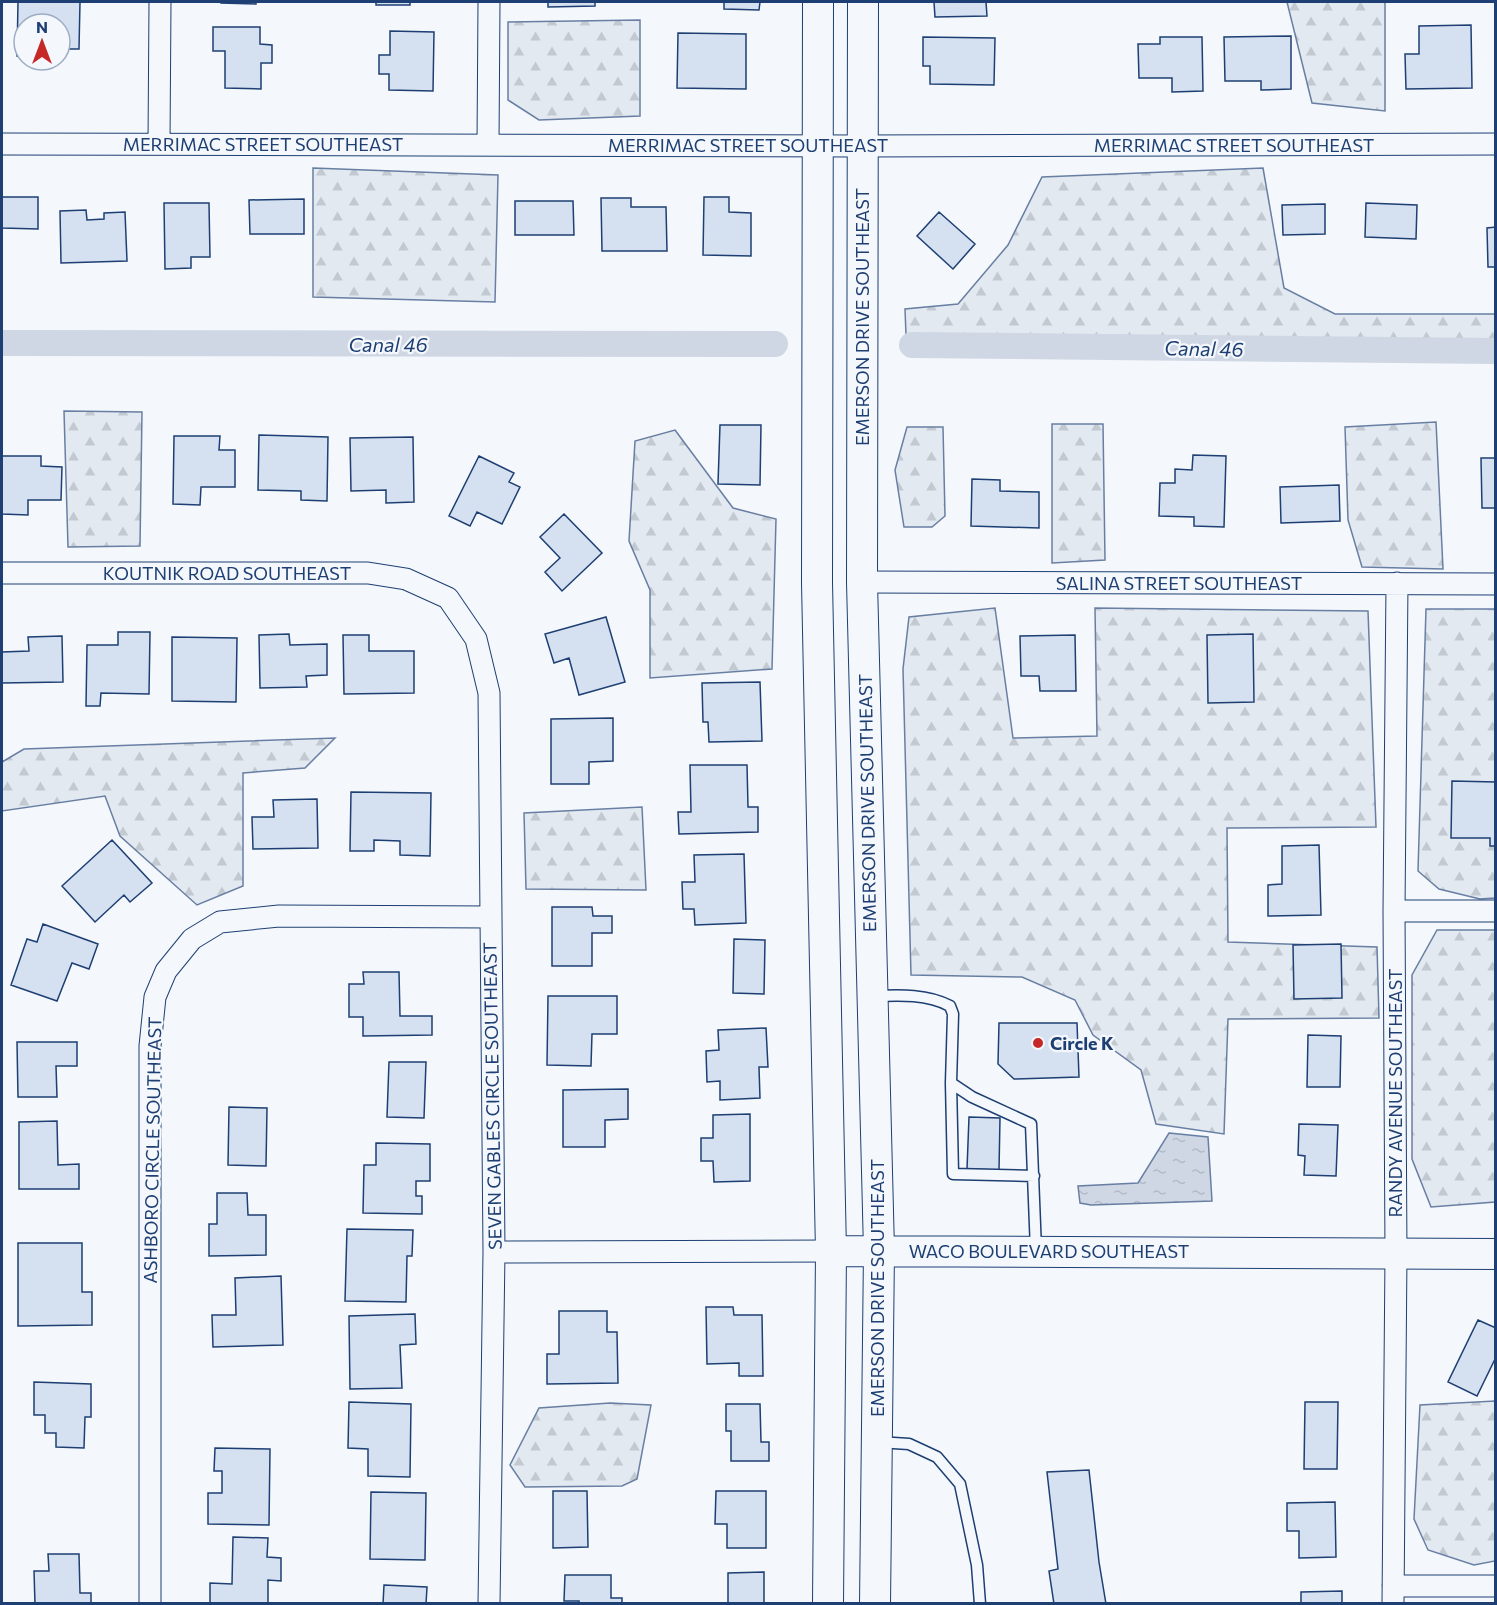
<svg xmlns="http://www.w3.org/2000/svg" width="1497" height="1605" font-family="Commissioner,sans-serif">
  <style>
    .forest { fill: url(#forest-firs); stroke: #687fa3; stroke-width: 1.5 }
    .water { fill: url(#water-ripples); stroke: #687fa3; stroke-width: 1.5 }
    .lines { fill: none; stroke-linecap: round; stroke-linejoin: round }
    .canal { stroke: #cfd7e4; stroke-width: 26 }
    .building { fill: #d5e0f0; stroke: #1d3f73; stroke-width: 1.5 }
    .lane-casing { stroke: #1d3f73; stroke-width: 13 }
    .street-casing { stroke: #1d3f73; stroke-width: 23 }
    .secondary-casing { stroke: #1d3f73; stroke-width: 32 }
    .lane { stroke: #f4f7fb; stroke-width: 10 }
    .street { stroke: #f4f7fb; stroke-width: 21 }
    .secondary { stroke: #f4f7fb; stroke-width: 30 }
    .poi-dot { fill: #c62828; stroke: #f4f7fb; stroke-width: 2 }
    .labels { text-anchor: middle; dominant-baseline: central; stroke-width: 4.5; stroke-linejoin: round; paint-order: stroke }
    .street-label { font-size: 18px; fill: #1d3f73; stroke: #f4f7fb }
    .poi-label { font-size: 18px; font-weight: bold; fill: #1d3f73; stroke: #f4f7fb; text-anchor: start }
    .water-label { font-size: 20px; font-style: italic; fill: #1d3f73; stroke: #f4f7fb }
  </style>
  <defs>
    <pattern id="forest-firs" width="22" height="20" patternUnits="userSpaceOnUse" patternTransform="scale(1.5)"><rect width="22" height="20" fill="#e3e9f0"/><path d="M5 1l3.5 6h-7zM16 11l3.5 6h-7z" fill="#c2c9d1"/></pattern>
    <pattern id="water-ripples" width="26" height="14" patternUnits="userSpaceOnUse" patternTransform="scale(1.5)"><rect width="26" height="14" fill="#cfd7e4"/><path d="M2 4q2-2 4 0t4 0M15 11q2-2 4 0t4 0" fill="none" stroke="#b1bac7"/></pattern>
  </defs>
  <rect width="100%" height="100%" fill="#f4f7fb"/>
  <path class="forest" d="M1287,2H1385V111L1312,103Z
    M640,20V116L539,120L508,100V22Z
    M313,168L498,175L495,302L313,297Z
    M1263,168L1284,288L1335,314H1495V342L906,335L905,309L958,304L1008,245L1042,177Z
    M64,411L142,412L140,546L68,547Z
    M1436,422L1443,569L1362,567L1348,520L1345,427Z
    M1052,424H1103L1105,560L1052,563Z
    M907,427H943L945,516L932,527H904L895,470Z
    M675,430L733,508L776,519L772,669L650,678V590L629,541L635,441Z
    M995,608L1013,738L1097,736L1095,608L1368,611L1376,827L1227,828L1228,942L1377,947L1379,1018L1228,1019L1224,1134L1156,1124L1141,1070L1093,1035L1075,1000L1022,977L911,975L903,669L909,617Z
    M1426,609H1495V898L1480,899L1439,889L1418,871Z
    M335,738L305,768L243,773V886L197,905L120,836L105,796L2,811V762L24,749Z
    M642,807L646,890L526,889L524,813Z
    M1437,930H1495V1202L1431,1207L1412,1159V975Z
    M1495,1401V1561L1474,1565L1428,1550L1414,1519L1420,1405Z
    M610,1403L651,1405L637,1479L622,1486L525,1487L510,1465L539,1408Z"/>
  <path class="water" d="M1169,1133L1208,1137L1212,1201L1091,1205L1080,1203L1078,1186L1138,1183Z"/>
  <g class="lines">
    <path class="canal" d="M2,343L775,344
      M912,345L1496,351"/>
  </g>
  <path class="building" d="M18,2H80L79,49H60V24H24V57L17,56Z
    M221,2H256V4L221,3Z
    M376,2H410V5H376Z
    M548,2H595V6L548,7Z
    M724,2H760L759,10L724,9Z
    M934,2H986L987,16L935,17Z
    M1471,25L1472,88L1406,89L1405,54H1419V26Z
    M213,27H260V44L272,45V63H261V89L225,88V51H213Z
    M390,31L434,32L433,91L389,90V74H379V55H390Z
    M678,33L746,34V89L677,88Z
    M1291,36V89L1261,90V81H1225L1224,37Z
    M923,37L995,38L994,85L930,84V66H923Z
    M1160,37H1202L1203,91L1172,92V78H1139L1138,44H1160Z
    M2,197H38V229L2,228Z
    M704,197H729V212L751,213V256L703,255Z
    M601,198H631V207H666L667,251H602Z
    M304,199V234H250L249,200Z
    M515,201H573L574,235H515Z
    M164,203H209L210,257H191V268L165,269Z
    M1366,203L1417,205L1416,239L1365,237Z
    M1325,204V234L1283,235L1282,205Z
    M86,210L87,220L104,219V213L125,212L127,261L61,263L60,211Z
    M939,212L975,244L953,269L917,236Z
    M1496,227V267H1488L1487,228Z
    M720,425H761L760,485L718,484Z
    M259,435L328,437L327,501L301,500V491L258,490Z
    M174,436H220L219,450H235V487H201L200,505L173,504Z
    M413,437L414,502L386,503V490L351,491L350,438Z
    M1495,437H1496V508H1482L1481,458H1495Z
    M1193,455L1226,456L1224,527L1194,526V517L1159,516L1160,483H1175V469L1192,470Z
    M2,456H41V466L62,467L61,500H28V515L2,514Z
    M479,456L514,473L509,482L520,487L502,524L477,512L470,526L449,516Z
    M972,479L1000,480V491L1039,492V528L971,526Z
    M1339,485L1340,521L1281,523L1280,487Z
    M564,514L602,553L562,591L545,572L560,558L540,537Z
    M606,617L625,682L579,695L569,658L554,663L545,634Z
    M118,632H150L149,694L101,693L100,706H86L87,645H118Z
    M289,634L290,645L327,644V675L306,676L307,687L260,688L259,635Z
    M1253,634L1254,702L1208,703L1207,635Z
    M343,635H369V651H414V693L344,694Z
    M1075,635L1076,691H1040L1039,676H1021L1020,636Z
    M62,636L63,682L2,683V652L29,651L28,637Z
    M172,637L237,638L236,702L172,701Z
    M760,682L762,741L709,742L708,722H703L702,683Z
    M613,718V761L589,762V784H551V719Z
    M690,765H747L748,807H758V832L679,834L678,812H691Z
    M1452,781L1496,782V846H1490V838H1451Z
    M351,792L431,793L430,856L400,855V841L374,840V851H350Z
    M317,799L318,848L253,849L252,817H274L273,800Z
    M112,840L152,883L130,902L124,895L95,922L62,886Z
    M1319,845L1321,915L1268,916V885L1282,884V846Z
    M744,854L746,923L695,925L694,909H683L682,882H695L694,855Z
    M552,907H592L593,916H612V933H592V966H552Z
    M43,924L98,944L89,969L72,963L57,1001L11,985L27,939L37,942Z
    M734,939L765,940L764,994L733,993Z
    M1341,944L1342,998L1294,999L1293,945Z
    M363,972H399L400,1016H432V1035L363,1036V1017H349V984H364Z
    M548,996H617V1034H592L591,1066L547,1065Z
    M999,1023H1077L1079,1077L1014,1079L998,1064Z
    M766,1028L768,1067H759L760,1098L720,1100V1081L707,1082L706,1051L719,1050L718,1030Z
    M1308,1035L1341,1036L1340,1087H1307Z
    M17,1042H77V1066H56L57,1097H18Z
    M389,1062H426L424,1118L387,1117Z
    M628,1089V1119L605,1120V1147H563V1090Z
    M229,1107L267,1108L266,1166L228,1165Z
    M750,1114V1181L714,1182L713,1161H701V1138H713V1115Z
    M969,1117L1000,1118L999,1170L967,1169Z
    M57,1121L58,1165L79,1164V1189H19V1122Z
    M1299,1124L1338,1125L1336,1176L1304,1175L1305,1156L1298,1155Z
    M376,1143L430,1144V1181H416V1196H422V1214L363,1213L364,1165H376Z
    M217,1193H247L248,1215H266V1255L209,1256V1224H217Z
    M347,1229L413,1230L412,1256H407L406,1302L345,1301Z
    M18,1243H82V1292H92V1325L18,1326Z
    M281,1276L283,1345L213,1347L212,1315H236L235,1278Z
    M706,1307H733L734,1315H762L763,1376H739V1363L707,1364Z
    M559,1311H607V1332H617L618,1383L547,1384V1354H559Z
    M415,1314L416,1344L400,1345L402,1388L350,1389L349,1316Z
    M1478,1320L1496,1328V1357L1477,1396L1448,1382Z
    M34,1382L91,1384V1417H85L84,1448L56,1447V1433H45V1415H34Z
    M349,1402L411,1404L410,1477L368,1476V1449L348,1448Z
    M1305,1402H1338L1337,1469H1304Z
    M726,1404H760L761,1442H769V1461H731V1431H726Z
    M215,1448L270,1449L269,1525L208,1524V1493H222V1471H214Z
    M1089,1470L1099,1562L1106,1604H1054L1049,1571L1058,1569L1047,1472Z
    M553,1491H587L588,1547L553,1548Z
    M716,1491H766V1548H727V1524H715Z
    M371,1492L426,1493L425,1560L370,1559Z
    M1335,1502L1336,1557L1299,1558V1531H1287V1503Z
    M233,1537L268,1538L267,1557L281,1558V1581L268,1580V1604H210V1583L232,1584Z
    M48,1554H79L80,1593H91V1604H35L34,1571H49Z
    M764,1572V1604H728V1573Z
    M565,1575H611V1598H622V1604H579V1601H564Z
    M384,1585L427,1587L426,1604H383Z
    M1342,1591V1604H1301V1592Z"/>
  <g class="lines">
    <g class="lane-casing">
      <path id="lane" d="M876,996C900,995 928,994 950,1006L953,1014L951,1083L972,1097L1031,1124L1036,1251
        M951,1083L953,1174L1034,1176
        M878,1442L909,1444L937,1457L960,1484L977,1565L980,1604"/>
    </g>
    <g class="street-casing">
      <path id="street" d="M159,143L160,2
        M2,144L862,146L1496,144
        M488,144L489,2
        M2,573H368L406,579L448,598L476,639L489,693L494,1252L489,1604
        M862,582L1496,584
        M1394,911H1496
        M494,1252L831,1251
        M1393,1586H1496
        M150,1604V1046L155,997L166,971L192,939L220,922L279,916L490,917
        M1393,1604L1396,1254L1394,911L1397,583"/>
    </g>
    <g class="secondary-casing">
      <path id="secondary" d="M818,2L817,583L831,1251L828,1604
        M863,2L862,582L879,1250L875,1604
        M831,1251L1496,1254"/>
    </g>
    <use href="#lane" class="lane"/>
    <use href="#street" class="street"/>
    <use href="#secondary" class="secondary"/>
  </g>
  <circle class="poi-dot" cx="1038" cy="1043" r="6"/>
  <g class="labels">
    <g class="street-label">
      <text x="263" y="144">MERRIMAC STREET SOUTHEAST</text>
      <text x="748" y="145">MERRIMAC STREET SOUTHEAST</text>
      <text x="1234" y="145">MERRIMAC STREET SOUTHEAST</text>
      <text transform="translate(862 317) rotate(-90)">EMERSON DRIVE SOUTHEAST</text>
      <text x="227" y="573">KOUTNIK ROAD SOUTHEAST</text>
      <text x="1179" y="583">SALINA STREET SOUTHEAST</text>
      <text transform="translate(867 803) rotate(-91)">EMERSON DRIVE SOUTHEAST</text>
      <text transform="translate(1395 1093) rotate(-90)">RANDY AVENUE SOUTHEAST</text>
      <text transform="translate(492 1096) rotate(-91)">SEVEN GABLES CIRCLE SOUTHEAST</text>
      <text transform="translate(152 1150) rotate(-89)">ASHBORO CIRCLE SOUTHEAST</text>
      <text x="1049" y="1251">WACO BOULEVARD SOUTHEAST</text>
      <text transform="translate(877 1288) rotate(-90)">EMERSON DRIVE SOUTHEAST</text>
    </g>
    <g class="poi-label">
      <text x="1050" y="1043">Circle K</text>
    </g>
    <g class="water-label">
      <text x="388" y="344">Canal 46</text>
      <text transform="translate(1204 348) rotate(1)">Canal 46</text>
    </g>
  </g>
  <rect width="1497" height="1605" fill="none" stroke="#1d3f73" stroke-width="6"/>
  <g transform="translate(42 42)"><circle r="28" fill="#f4f7fb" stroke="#9eadc5" stroke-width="1.5"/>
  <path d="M0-4.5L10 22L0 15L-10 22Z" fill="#c62828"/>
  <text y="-9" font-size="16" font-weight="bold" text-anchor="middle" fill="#1d3f73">N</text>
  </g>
</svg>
